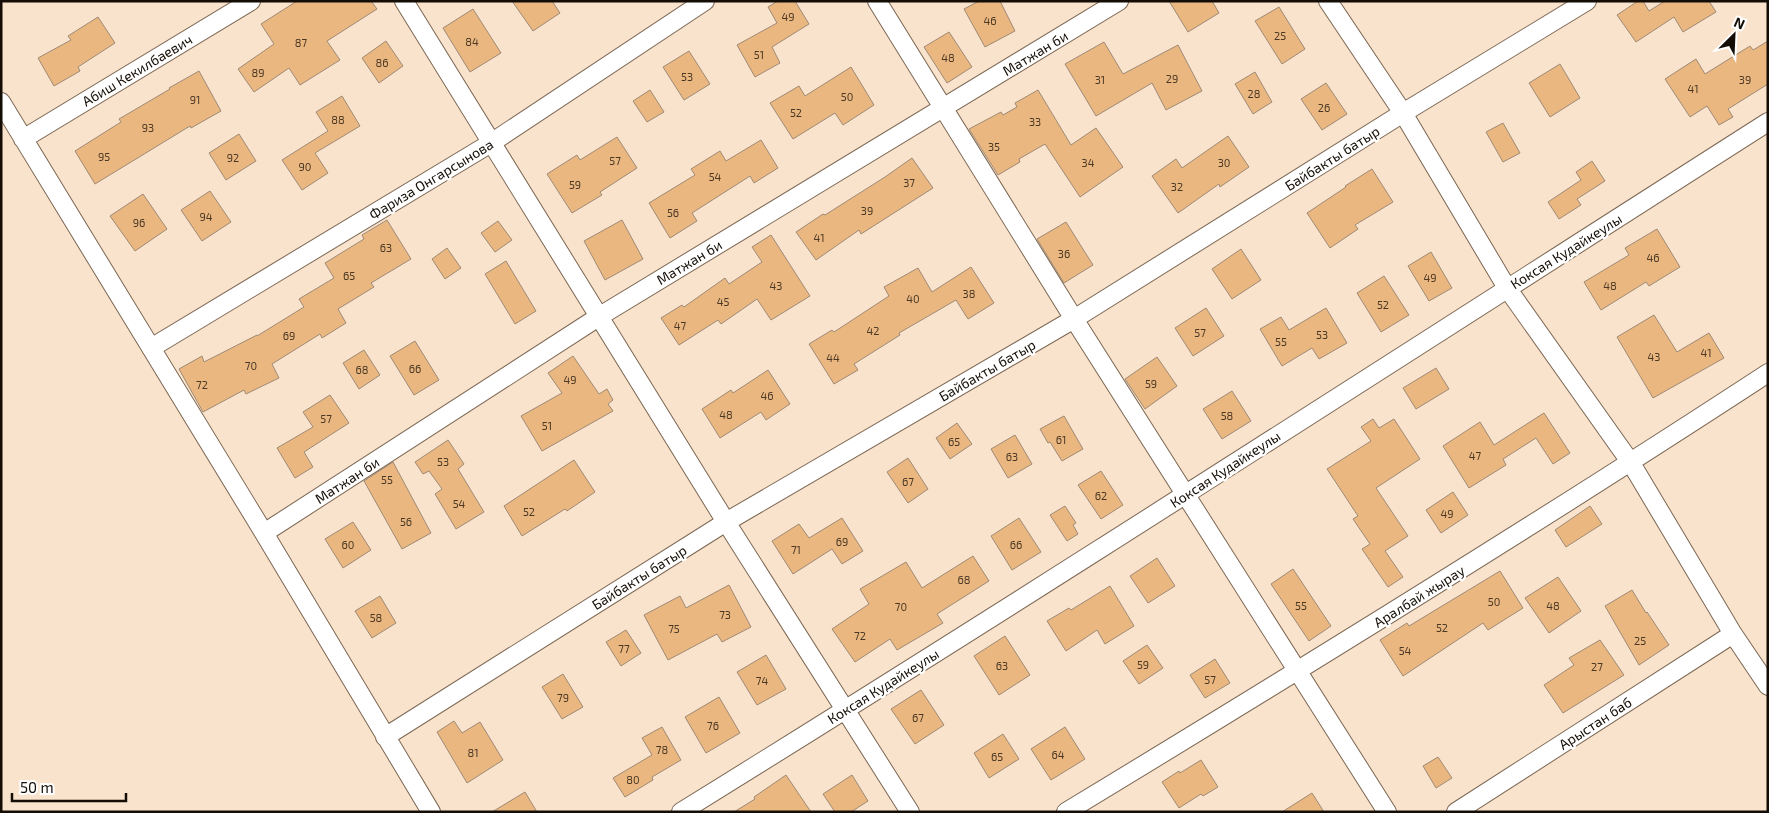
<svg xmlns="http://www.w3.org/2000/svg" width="1769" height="813" font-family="'Exo 2',sans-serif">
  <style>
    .building { fill: #eab780; stroke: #9e8a75 }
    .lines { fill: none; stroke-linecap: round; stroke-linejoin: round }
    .minor-casing { stroke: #7b6753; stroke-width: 20 }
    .minor { stroke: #fff; stroke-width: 18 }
    .labels { text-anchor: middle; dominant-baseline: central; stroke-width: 4.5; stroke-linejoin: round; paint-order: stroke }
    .number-label { font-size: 11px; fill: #4a3824 }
    .street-label { font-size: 14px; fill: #140d06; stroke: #fff }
  </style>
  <rect width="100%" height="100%" fill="#fae3cd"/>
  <path class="building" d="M297,1H371L377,9L327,41L340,60L300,85L289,68L254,92L238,69L274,44L261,24Z
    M512,1H552L560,13L533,31Z
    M778,1H795L809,24L772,47L780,63L755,77L737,45L777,23L768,7Z
    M979,1H1000L1015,31L985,47L964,9Z
    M1169,1H1212L1219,13L1188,32Z
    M1638,1H1643L1649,11L1665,1H1709L1716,12L1683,32L1674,17L1636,42L1617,15Z
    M1279,7L1305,49L1282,64L1255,21Z
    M473,9L501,53L470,72L443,28Z
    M98,17L115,43L78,67L80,71L54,86L38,58L71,40L68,36Z
    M949,32L972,67L947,83L924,47Z
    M386,41L403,66L379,83L362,58Z
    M1768,41V84L1728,109L1733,117L1719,125L1707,106L1690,117L1665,79L1696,59L1705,74L1750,46L1753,50Z
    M1104,42L1123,74L1178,45L1202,91L1166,110L1152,83L1096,116L1065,64Z
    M689,51L710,84L684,100L663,67Z
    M1560,64L1580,98L1550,117L1529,83Z
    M851,67L874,105L843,125L835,113L793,139L770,103L799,86L805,96Z
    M199,71L221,111L191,128L190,126L95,184L75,151L121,122L119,119L170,89L169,88Z
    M1255,72L1272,102L1253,114L1235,84Z
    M1326,83L1347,114L1322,130L1301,99Z
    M650,90L664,112L647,122L633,101Z
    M1038,90L1071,145L1096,128L1123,167L1080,197L1045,144L1019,159L1020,162L998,175L969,129L1001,112L1003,115L1017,107L1015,103Z
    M342,96L360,126L315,153L328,173L302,190L282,160L328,131L316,112Z
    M1503,123L1520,153L1503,162L1486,132Z
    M239,134L256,161L226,180L209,153Z
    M1228,136L1249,167L1220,187L1219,184L1178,213L1152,176L1176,159L1182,168Z
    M617,137L637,168L600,192L602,195L572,213L547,174L577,155L580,160Z
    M761,140L778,168L754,183L750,176L692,213L697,221L670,238L649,203L695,175L691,169L720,151L726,161Z
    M912,158L933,188L861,234L859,230L816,260L796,232L823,214L825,215L885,177Z
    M1592,161L1605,181L1577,199L1581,205L1559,219L1548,202L1581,180L1576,172Z
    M1372,169L1393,202L1355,225L1358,229L1330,248L1307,213L1346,187L1345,186Z
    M210,191L231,222L202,241L181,210Z
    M143,194L167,229L135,251L110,216Z
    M387,220L411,259L371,283L374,287L338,309L346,323L322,338L320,334L272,364L279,378L246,394L244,390L203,412L179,369L202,356L204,362L257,335V336L304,307L299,299L334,278L325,263L364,239L362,235Z
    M622,220L643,259L605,280L584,241Z
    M498,221L512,240L495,252L481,233Z
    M1066,222L1093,265L1064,283L1037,239Z
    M1657,229L1680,267L1649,286L1646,282L1601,310L1584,282L1629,255L1625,248Z
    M771,235L810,296L771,320L757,299L721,324L718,320L679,345L661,318L682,305L684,307L725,278L729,284L762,262L752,247Z
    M447,248L461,268L445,279L432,259Z
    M1241,249L1261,280L1232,299L1212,269Z
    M1431,252L1452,288L1429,301L1408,266Z
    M506,261L536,311L515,324L485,274Z
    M971,267L994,303L968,319L956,300L899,333L900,335L854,364L858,370L834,384L809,344L832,330L834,332L889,296L884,287L918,268L932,292Z
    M1384,276L1409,315L1381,332L1357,293Z
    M1206,308L1224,336L1193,356L1175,328Z
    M1326,308L1347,343L1319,359L1312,348L1282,366L1260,329L1281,317L1289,330Z
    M1654,315L1677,352L1709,333L1724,358L1653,398L1617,337Z
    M415,341L439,380L414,395L390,356Z
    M364,350L380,375L359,389L343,363Z
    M573,356L599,394L607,389L613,400L608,404L613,411L542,451L521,416L562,393L548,373Z
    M1157,357L1177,386L1145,409L1125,379Z
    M1436,368L1449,389L1416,409L1403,388Z
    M768,370L790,404L766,420L761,412L720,438L702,409L731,390L733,393Z
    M1232,391L1251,421L1222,439L1203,409Z
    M330,395L349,423L304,452L313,467L295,478L277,448L313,427L303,412Z
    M1544,413L1570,453L1553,464L1536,438L1503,459L1506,465L1469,488L1443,446L1480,422L1494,445Z
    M1064,416L1083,449L1062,461L1050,442L1048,443L1040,429Z
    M1373,419L1379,428L1394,419L1420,459L1376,488L1408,536L1385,551L1403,577L1388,587L1362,549L1370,544L1353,519L1358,516L1327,469L1371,441L1361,427Z
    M957,423L972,444L950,459L936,438Z
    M1015,435L1032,464L1008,478L991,449Z
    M448,440L464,464L458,469L484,512L456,529L435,494L442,489L429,471L423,474L415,462Z
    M908,458L928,489L908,503L887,472Z
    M574,460L595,492L567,511L565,509L522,536L504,506Z
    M393,462L431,533L402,549L364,481Z
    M1101,471L1123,505L1101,519L1078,485Z
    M1453,492L1468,515L1441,533L1426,510Z
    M1065,506L1076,523L1073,525L1078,534L1067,541L1050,515Z
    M1590,506L1602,524L1566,547L1555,530Z
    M842,518L863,551L842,564L832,549L793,574L772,541L799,524L809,538Z
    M1019,518L1041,552L1012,570L991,536Z
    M353,522L371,550L343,568L325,539Z
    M973,556L989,581L937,614L943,623L897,650L890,639L855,662L832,629L869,604L860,589L906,562L922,588Z
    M1157,558L1175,586L1148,603L1130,576Z
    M1293,569L1331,626L1309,641L1271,584Z
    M1500,571L1523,608L1488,630L1483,623L1403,676L1380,640L1407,623L1409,626Z
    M1558,577L1581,611L1549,633L1525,598Z
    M729,585L751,627L722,642L717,634L668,660L644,615L680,596L686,608Z
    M1110,586L1134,626L1105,644L1097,630L1066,651L1047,621L1069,608L1071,610Z
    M1632,590L1646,613L1647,612L1669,645L1639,665L1605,606Z
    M380,596L396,623L372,638L355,611Z
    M626,630L641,653L621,666L606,642Z
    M1005,636L1030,675L999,695L974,656Z
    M1600,640L1624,675L1563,713L1544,685L1574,665L1569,658Z
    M1147,645L1163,668L1139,684L1123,661Z
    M766,655L786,689L757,705L737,672Z
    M1215,659L1230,683L1205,698L1190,675Z
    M563,674L583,707L562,719L542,687Z
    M921,690L944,725L915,744L891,709Z
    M719,697L740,733L706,753L685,717Z
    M454,721L462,733L480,722L503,760L467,783L437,732Z
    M662,727L681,760L652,777L653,780L625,797L613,778L652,755L642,738Z
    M1065,727L1085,759L1051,780L1031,749Z
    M1003,734L1019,759L989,778L974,753Z
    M1438,757L1452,778L1436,788L1423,766Z
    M1201,760L1218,787L1203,796L1201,794L1179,808L1162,782L1179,771L1180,773Z
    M786,775L811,812H734L755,799L754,797Z
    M852,775L868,801L851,812H835L823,794Z
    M525,792L537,812H492Z
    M1312,793L1324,812H1282Z"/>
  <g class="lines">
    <g class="minor-casing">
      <path id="minor" d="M404,1L726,522L910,812
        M877,1L1074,319L1387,812
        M1328,1L1403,113L1507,288L1631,463L1733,634L1768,686
        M1,102L264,533L431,812
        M23,139L251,1
        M151,348L491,143L705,1
        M264,533L600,316L1119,1
        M385,737L726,522L1074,319L1403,113L1587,1
        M681,812C1046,586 1406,353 1768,122
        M1066,812C1302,669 1537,524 1768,373
        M1456,812L1733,634"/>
    </g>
    <use href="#minor" class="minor"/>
  </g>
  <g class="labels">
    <g class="number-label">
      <text x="788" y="16">49</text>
      <text x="990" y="20">46</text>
      <text x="1280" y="35">25</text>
      <text x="472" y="41">84</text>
      <text x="301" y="42">87</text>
      <text x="759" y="54">51</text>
      <text x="948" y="57">48</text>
      <text x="382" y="62">86</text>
      <text x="258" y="72">89</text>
      <text x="687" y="76">53</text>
      <text x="1172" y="78">29</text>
      <text x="1100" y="79">31</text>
      <text x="1745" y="79">39</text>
      <text x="1693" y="88">41</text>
      <text x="1254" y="93">28</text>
      <text x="847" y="96">50</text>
      <text x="195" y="99">91</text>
      <text x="1324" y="107">26</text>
      <text x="796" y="112">52</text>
      <text x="338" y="119">88</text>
      <text x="1035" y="121">33</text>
      <text x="148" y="127">93</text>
      <text x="994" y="146">35</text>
      <text x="104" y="156">95</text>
      <text x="233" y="157">92</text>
      <text x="615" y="160">57</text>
      <text x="1088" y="162">34</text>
      <text x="1224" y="162">30</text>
      <text x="305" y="166">90</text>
      <text x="715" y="176">54</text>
      <text x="909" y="182">37</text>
      <text x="575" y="184">59</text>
      <text x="1177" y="186">32</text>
      <text x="867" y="210">39</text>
      <text x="673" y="212">56</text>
      <text x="206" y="216">94</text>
      <text x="139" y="222">96</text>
      <text x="819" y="237">41</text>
      <text x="386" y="247">63</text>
      <text x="1064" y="253">36</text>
      <text x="1653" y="257">46</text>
      <text x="349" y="275">65</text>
      <text x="1430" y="277">49</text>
      <text x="776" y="285">43</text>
      <text x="1610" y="285">48</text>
      <text x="969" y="293">38</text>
      <text x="913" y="298">40</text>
      <text x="723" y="301">45</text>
      <text x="1383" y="304">52</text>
      <text x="680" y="325">47</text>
      <text x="873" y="330">42</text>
      <text x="1200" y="332">57</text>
      <text x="1322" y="334">53</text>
      <text x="289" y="335">69</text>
      <text x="1281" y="341">55</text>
      <text x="1706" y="352">41</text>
      <text x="1654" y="356">43</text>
      <text x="833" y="357">44</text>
      <text x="251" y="365">70</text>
      <text x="415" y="368">66</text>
      <text x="362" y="369">68</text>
      <text x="570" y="379">49</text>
      <text x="1151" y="383">59</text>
      <text x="202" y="384">72</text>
      <text x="767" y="395">46</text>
      <text x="726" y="414">48</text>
      <text x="1227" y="415">58</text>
      <text x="326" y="418">57</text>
      <text x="547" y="425">51</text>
      <text x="1061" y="439">61</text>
      <text x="954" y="441">65</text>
      <text x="1475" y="455">47</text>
      <text x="1012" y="456">63</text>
      <text x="443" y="461">53</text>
      <text x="387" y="479">55</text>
      <text x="908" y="481">67</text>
      <text x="1101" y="495">62</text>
      <text x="459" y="503">54</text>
      <text x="529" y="511">52</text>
      <text x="1447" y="513">49</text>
      <text x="406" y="521">56</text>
      <text x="842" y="541">69</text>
      <text x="348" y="544">60</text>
      <text x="1016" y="544">66</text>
      <text x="796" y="549">71</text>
      <text x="964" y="579">68</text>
      <text x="1494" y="601">50</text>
      <text x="1301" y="605">55</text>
      <text x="1553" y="605">48</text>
      <text x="901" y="606">70</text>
      <text x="725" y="614">73</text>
      <text x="376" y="617">58</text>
      <text x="1442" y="627">52</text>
      <text x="674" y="628">75</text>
      <text x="860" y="635">72</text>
      <text x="1640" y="640">25</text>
      <text x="624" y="648">77</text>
      <text x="1405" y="650">54</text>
      <text x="1143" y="664">59</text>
      <text x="1002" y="665">63</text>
      <text x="1597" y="666">27</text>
      <text x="1210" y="679">57</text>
      <text x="762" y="680">74</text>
      <text x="563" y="697">79</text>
      <text x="918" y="717">67</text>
      <text x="713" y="725">76</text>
      <text x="662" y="749">78</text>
      <text x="473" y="752">81</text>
      <text x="1058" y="754">64</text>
      <text x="997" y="756">65</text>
      <text x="633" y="779">80</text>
    </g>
    <g class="street-label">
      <text transform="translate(1035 53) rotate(-31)">Матжан би</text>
      <text transform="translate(137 70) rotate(-31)">Абиш Кекилбаевич</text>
      <text transform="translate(1332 158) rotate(-32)">Байбакты батыр</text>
      <text transform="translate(431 179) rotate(-31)">Фариза Онгарсынова</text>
      <text transform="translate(1566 251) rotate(-32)">Коксая Кудайкеулы</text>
      <text transform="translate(689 262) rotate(-31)">Матжан би</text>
      <text transform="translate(987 370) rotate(-30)">Байбакты батыр</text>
      <text transform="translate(1225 469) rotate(-33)">Коксая Кудайкеулы</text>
      <text transform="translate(347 480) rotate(-33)">Матжан би</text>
      <text transform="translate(639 577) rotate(-32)">Байбакты батыр</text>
      <text transform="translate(1419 596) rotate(-32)">Аралбай жырау</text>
      <text transform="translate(883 686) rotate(-32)">Коксая Кудайкеулы</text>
      <text transform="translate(1595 723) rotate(-33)">Арыстан баб</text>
    </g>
  </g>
  <rect width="1769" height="813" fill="none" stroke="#140d06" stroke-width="5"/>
  <g transform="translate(1734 35) rotate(24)" stroke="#ffffff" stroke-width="4" paint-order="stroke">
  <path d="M0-4L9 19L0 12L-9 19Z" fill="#140d06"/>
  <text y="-8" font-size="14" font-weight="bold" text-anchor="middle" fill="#140d06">N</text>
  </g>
  <path d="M12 793v8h114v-8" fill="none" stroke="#140d06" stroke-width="2.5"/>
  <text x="20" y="793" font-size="15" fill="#140d06" stroke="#ffffff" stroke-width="4" paint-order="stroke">50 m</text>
</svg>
